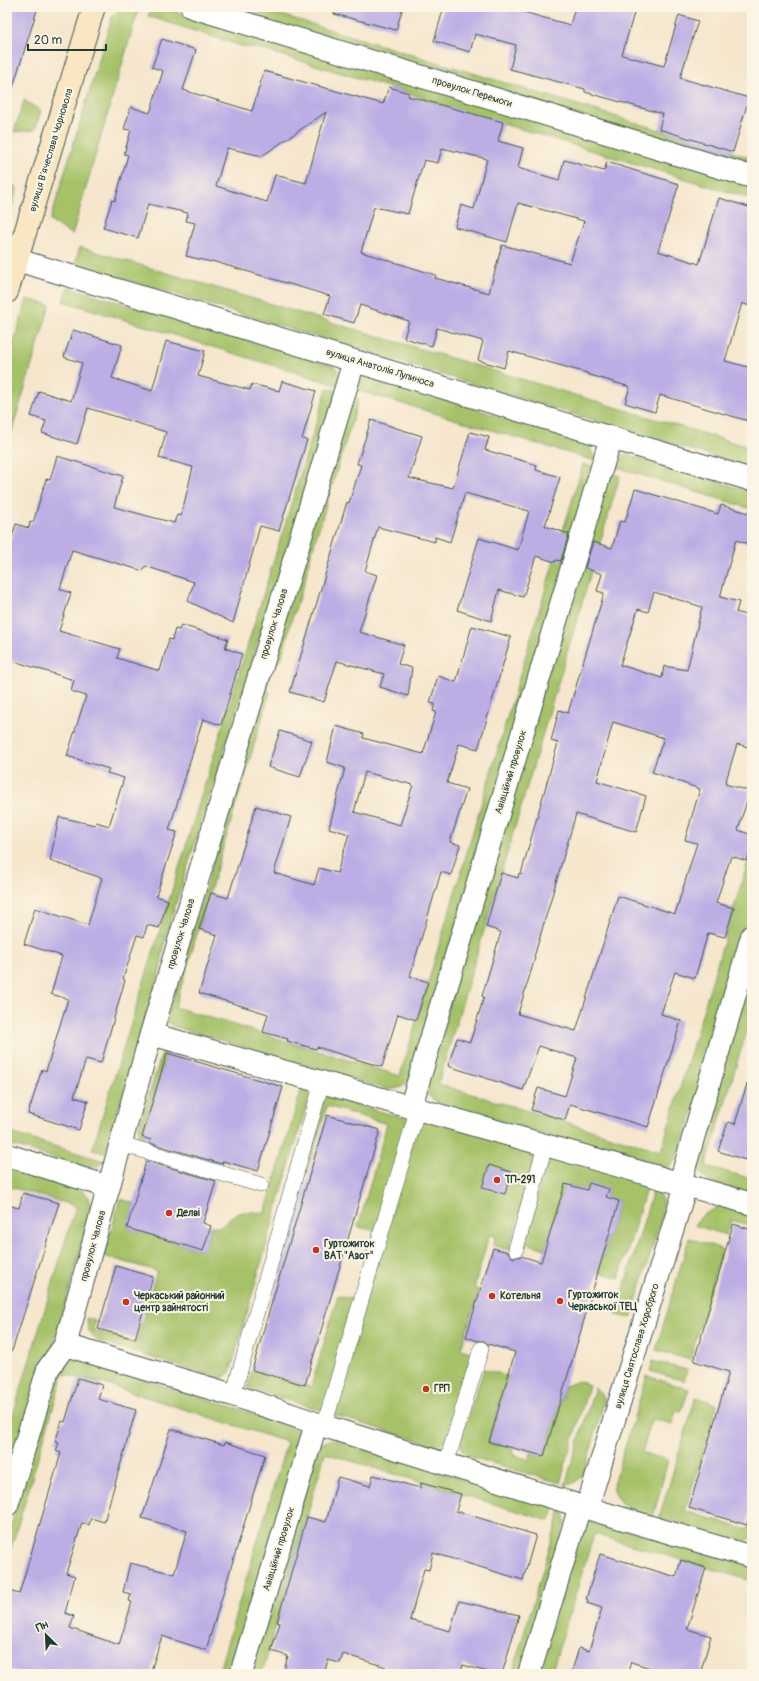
<svg xmlns="http://www.w3.org/2000/svg" width="759" height="1681" font-family="Pangolin,sans-serif">
  <style>
    .green { fill: #a6c269; stroke: #62804e }
    .building { fill: #bcaee5; fill-rule: evenodd }
    .lines { fill: none; stroke-linecap: round; stroke-linejoin: round }
    .lane-casing { stroke: #3f564b; stroke-width: 16 }
    .street-casing { stroke: #3f564b; stroke-width: 24 }
    .secondary-casing { stroke: #3f564b; stroke-width: 24 }
    .lane { stroke: #fff; stroke-width: 15 }
    .street { stroke: #fff; stroke-width: 22 }
    .secondary { stroke: #f9e7c3; stroke-width: 22 }
    .poi-dot { fill: #c8321e; stroke: #fcf5e5; stroke-width: 1.5 }
    .labels { text-anchor: middle; dominant-baseline: central; stroke-width: 4; stroke-linejoin: round; paint-order: stroke }
    .street-label { font-size: 10px; fill: #1f3d34; stroke: #fcf5e5 }
    .poi-label { font-size: 10px; font-weight: bold; fill: #1f3d34; stroke: #fcf5e5; text-anchor: start }
  </style>
  <rect width="100%" height="100%" fill="#fcf5e5"/>
  <filter id="ink" filterUnits="userSpaceOnUse"><feTurbulence type="fractalNoise" baseFrequency=".025" numOctaves="2"/><feDisplacementMap in="SourceGraphic" scale="8" xChannelSelector="R" yChannelSelector="G"/><feConvolveMatrix kernelMatrix="1 2 1 2 8 2 1 2 1" color-interpolation-filters="sRGB"/></filter>
  <filter id="wash" filterUnits="userSpaceOnUse"><feTurbulence type="fractalNoise" baseFrequency=".012" numOctaves="4" result="noise"/><feDisplacementMap in="SourceGraphic" scale="16" xChannelSelector="R" yChannelSelector="G"/><feGaussianBlur stdDeviation="0.9" result="paint"/><feColorMatrix in="noise" values="0 0 0 0 0 0 0 0 0 0 0 0 0 0 0 0 0 1.4 0 .05"/><feComposite in="paint" operator="in"/></filter>
  <g filter="url(#wash)">
    <rect width="100%" height="100%" fill="#f5e6cc"/>
    <path class="green" d="M122,7H139L72,235L50,221L112,17Z
      M151,7H160L752,184V199L437,104L409,93L260,49L241,46L148,16Z
      M224,7H256L272,12L752,158V168Z
      M24,100L41,111L35,130L14,132Z
      M7,181L17,188L11,210L7,209Z
      M80,247L752,448V468L75,264Z
      M68,287L334,366L340,374L337,385L63,301Z
      M27,299L50,305L7,447V364Z
      M362,374L587,443L592,452L595,461L353,389L356,379Z
      M327,388L337,390L166,935L160,970L105,1153L92,1150Z
      M351,395L359,398L311,554L304,584L291,621L282,657L270,672L266,690L270,692L175,1007L400,1076L583,464L593,467L410,1079C403,1088 398,1089 386,1089L173,1026L166,1021Z
      M626,454L752,492V509L612,466L618,457Z
      M608,472L620,476L438,1084L661,1151L752,848V914L692,1116L674,1162L668,1167L661,1170L437,1102L429,1096L426,1083Z
      M752,970V1013L706,1166L752,1179V1195L710,1182L701,1174L695,1162Z
      M163,1050L167,1053L142,1137L147,1145L140,1143L138,1138L139,1126Z
      M301,1091L310,1093L230,1372L223,1378H217L98,1341C89,1334 87,1329 87,1318L95,1321L93,1330L136,1343L157,1271L104,1256L120,1199L134,1203L127,1228L203,1251L211,1226L221,1227C234,1210 244,1211 265,1213Z
      M324,1096L408,1119L376,1231L358,1227L387,1124L327,1106L306,1175L301,1174Z
      M421,1115L537,1148L509,1250L493,1245L496,1236L489,1235L474,1288L479,1290L461,1349L473,1353L446,1439L441,1443L433,1445L331,1414Z
      M7,1132L104,1161L97,1167L88,1168L7,1144Z
      M550,1151L648,1182L619,1278L598,1272L619,1201L606,1197L609,1189L587,1190L565,1184L545,1249L524,1242Z
      M7,1168L82,1191L89,1197L91,1213L52,1350L7,1477V1435L76,1206L7,1186Z
      M654,1187L659,1192L664,1208L631,1318L616,1315Z
      M727,1202L752,1210V1226L731,1220L726,1235L694,1225L703,1215Z
      M689,1238L722,1249L690,1360L656,1350Z
      M338,1295L356,1300L324,1411L248,1388L252,1370L311,1387Z
      M77,1359L291,1425L297,1431L300,1440L234,1674H218L287,1442L102,1383L63,1374L7,1562V1539L58,1369L68,1361Z
      M653,1361L687,1370L684,1381L650,1371Z
      M484,1369L508,1376L489,1442L513,1449L512,1454L529,1460L531,1453L544,1456L565,1386L579,1381L589,1385L560,1483L468,1456L462,1450L460,1442Z
      M647,1376L689,1389L681,1412L676,1411L672,1424L652,1419L642,1453L668,1460L653,1517C634,1510 617,1509 613,1485Z
      M595,1387L605,1399L584,1473C578,1481 575,1484 565,1485Z
      M696,1397L717,1404L685,1511L748,1530L752,1517V1536L747,1540L737,1542L659,1518Z
      M331,1439L555,1506L550,1521L325,1453L262,1674H250L319,1445Z
      M561,1509L565,1515V1523L520,1674H512Z
      M596,1521L752,1565V1581L594,1534L551,1674H537L583,1527L589,1522Z"/>
    <g id="blocks">
      <path class="building" d="M7,7H38L12,90H7Z
        M335,7H403L396,30L334,14Z
        M444,7H505L570,25L575,7H613L634,13L622,55L664,66L679,15L698,21L680,78L749,98L733,152L659,129L663,114L585,92V89L510,69L516,45L475,34L470,52L434,41Z
        M162,39L196,50L183,90L252,111L264,71L383,104L389,87L409,93L408,96L503,122L498,141L523,148L518,168L559,180L564,160L604,171L607,162L679,184L658,251L699,264L719,198L752,208V307L742,303L725,361L752,368V422L660,395L655,412L641,408L625,403L630,387L587,374V373L509,351L504,368L478,360L483,341L437,328L432,346L404,338L409,321L360,305L354,323L324,314L330,296L212,261L211,262L186,256L195,223L186,221L188,213L148,204L138,238L103,228L112,200L115,201L128,155L124,154L131,130L124,129L131,107L150,113L163,71L152,67ZM326,112L306,183L275,175L267,202L216,186L227,148L262,156ZM442,148L487,159L474,209L461,205L455,227L507,242L518,203L584,221L570,263L502,245L489,293L435,278L436,275L361,252L374,207L408,214L424,160L438,163Z
        M73,330L122,345L112,378L152,391L166,341L205,351L198,376L250,390L252,384L279,391L282,381L316,391L302,439L307,440L279,531L260,526L233,623L188,601L194,582L145,566L143,571L72,550L60,589L71,593L59,631L120,649L117,658L160,671L169,639L172,640L175,629L179,630L181,625L228,639L225,648L242,654L221,725L203,719L169,830L177,832L156,896L168,900L159,928L147,925L144,937L137,935L123,979L125,980L101,1063L86,1059L74,1097L88,1101L79,1130L28,1114L42,1069L46,1071L68,999L51,994L62,956L24,944L35,908L88,925L102,878L50,861L59,817L95,825L96,822L109,826L124,778L107,773L109,769L67,756L86,696L71,691L74,680L7,659V552L16,524L29,528L30,522L33,523L46,479L50,480L57,456L123,476L114,507L174,523L177,515L181,516L193,467L159,458L166,432L88,408L77,444L42,433L46,421L31,416L39,391L71,401L82,363L64,357Z
        M371,420L422,436L409,478L453,488L470,432L489,437L485,450L537,465L536,470L560,477L545,526L569,534L561,561L556,560L555,562L536,556L523,597L499,590L491,621L457,610L479,538L518,550L529,511L465,493L450,542L435,537V542L378,527L365,571L377,575L359,632L404,645L398,664L412,668L408,696L380,687L384,674L337,661L324,702L290,692L347,502L349,503L361,465L357,464Z
        M635,489L718,514L721,505L752,514V545L736,540L720,597L739,602L736,612L752,617V748L737,744L725,784L750,791L738,830L752,835V845L747,861L731,856L716,903L734,908L725,937L708,933L695,978L675,972L661,1014L681,1021L648,1127L570,1104L565,1120L531,1110L538,1088L565,1096L577,1058L539,1046L523,1090L448,1066L457,1038L470,1042L484,997L482,996L501,932L486,927L501,873L518,878L519,873L521,874L558,743L551,741L559,710L568,713L604,593L597,591L602,574L585,568L593,542L612,548L620,521L625,522ZM654,592L702,607L687,670L664,666L662,678L620,665L638,609L648,612ZM613,722L664,738L652,772L700,789L685,840L697,843L675,914L618,896L576,1031L518,1014L535,958L534,957L576,814L636,832L646,796L597,781Z
        M472,626L511,637L478,749L459,744L447,783L467,789L450,842L460,845L451,875L441,872L410,976L428,982L416,1020L398,1014L382,1067L317,1047L316,1049L287,1041L288,1039L263,1032L268,1014L199,993L217,935L199,929L211,893L228,898L256,806L291,817L274,873L314,885L319,868L337,873L349,834L329,828L345,768L327,762L336,726L364,734L363,738L423,754L436,712L433,711L435,704L430,703L438,676L456,682ZM365,772L413,785L400,825L354,812Z
        M280,731L312,741L300,777L268,767Z
        M167,1053L283,1087L258,1171L223,1161L222,1164L150,1143L151,1140L142,1137Z
        M747,1084L752,1085V1162L718,1151L728,1122L735,1124Z
        M327,1115L380,1130L305,1385L252,1370Z
        M146,1161L216,1181L203,1223L211,1226L203,1251L127,1228Z
        M489,1165L511,1172L505,1194L482,1188Z
        M589,1183L609,1189L606,1197L619,1201L544,1456L489,1442L515,1352L488,1344L484,1341H478L466,1337L493,1248L508,1252L513,1258L521,1256L541,1262L565,1184L587,1190Z
        M23,1193L59,1203L12,1351L7,1350V1205L19,1208Z
        M733,1224L752,1230V1507L747,1525L689,1508L729,1372L694,1361Z
        M116,1266L153,1277L135,1339L98,1329Z
        M78,1378L102,1385L98,1399L136,1410L104,1522L91,1518L89,1525L82,1523L66,1573L75,1576L65,1613L74,1616L70,1628L119,1645L132,1602L129,1601L131,1594L123,1592L130,1563L174,1574L187,1531L142,1518L171,1429L224,1445L225,1442L265,1455L206,1650L162,1636L150,1674H26L7,1669V1590L19,1594L61,1453L56,1451L59,1443L55,1442L62,1421L65,1422Z
        M373,1475L420,1488L421,1483L461,1494L456,1511L536,1535L523,1580L433,1553L429,1570L424,1569L410,1620L450,1631L459,1601L519,1615L502,1674H495L463,1665L460,1674H384L386,1667L343,1654L340,1663L328,1660L324,1674H283L288,1656L271,1651L280,1623L277,1622L307,1517L326,1522L338,1477L370,1486Z
        M600,1554L676,1577L681,1560L706,1568L687,1629L711,1636L700,1674H670L631,1662L627,1674H571L579,1648L589,1651L602,1608L587,1603L588,1600L586,1599Z"/>
    </g>
  </g>
  <g filter="url(#ink)">
    <use href="#blocks" fill-opacity="0" stroke="#3f564b" stroke-width="1"/>
    <g class="lines">
      <g class="lane-casing">
        <path id="lane" d="M121,1144L261,1185
          M516,1249L545,1146
          M233,1395L322,1082
          M324,1426L418,1108
          M446,1464L481,1349"/>
      </g>
      <g class="street-casing">
        <path id="street" d="M192,7L752,177
          M7,257L752,480
          M151,1034C351,1091 552,1146 752,1204
          M411,1106L611,437
          M7,1155L109,1187
          M680,1183L752,936
          M65,1345L233,1395L324,1426L580,1506L752,1557
          M7,1505L48,1369L65,1345L151,1034L354,361
          M587,1508L686,1185
          M241,1674L316,1424
          M529,1674L580,1506"/>
      </g>
      <g class="secondary-casing">
        <path id="secondary" d="M7,292L94,7"/>
      </g>
      <use href="#lane" class="lane"/>
      <use href="#street" class="street"/>
      <use href="#secondary" class="secondary"/>
    </g>
  </g>
  <g class="poi-dot">
    <circle cx="497" cy="1180" r="4"/>
    <circle cx="169" cy="1213" r="4"/>
    <circle cx="316" cy="1250" r="4"/>
    <circle cx="492" cy="1296" r="4"/>
    <circle cx="560" cy="1301" r="4"/>
    <circle cx="126" cy="1302" r="4"/>
    <circle cx="426" cy="1389" r="4"/>
  </g>
  <g class="labels">
    <g class="street-label">
      <text transform="translate(472 92) rotate(17)">провулок Перемоги</text>
      <text transform="translate(51 150) rotate(-73)">вулиця Вʼячеслава Чорновола</text>
      <text transform="translate(380 368) rotate(17)">вулиця Анатолія Лупиноса</text>
      <text transform="translate(274 624) rotate(-73)">провулок Чалова</text>
      <text transform="translate(511 772) rotate(-73)">Авіаційний провулок</text>
      <text transform="translate(181 934) rotate(-73)">провулок Чалова</text>
      <text transform="translate(93 1246) rotate(-75)">провулок Чалова</text>
      <text transform="translate(637 1346) rotate(-73)">вулиця Святослава Хороброго</text>
      <text transform="translate(279 1549) rotate(-73)">Авіаційний провулок</text>
    </g>
    <g class="poi-label">
      <text x="505" y="1180">ТП-291</text>
      <text x="177" y="1213">Делві</text>
      <text x="324" y="1244">Гуртожиток<tspan x="324" dy="12">ВАТ "Азот"</tspan></text>
      <text x="568" y="1295">Гуртожиток<tspan x="568" dy="12">Черкаської ТЕЦ</tspan></text>
      <text x="134" y="1296">Черкаський районний<tspan x="134" dy="12">центр зайнятості</tspan></text>
      <text x="500" y="1296">Котельня</text>
      <text x="434" y="1389">ГРП</text>
    </g>
  </g>
  <rect width="759" height="1681" fill="none" stroke="#fcf5e5" stroke-width="24"/>
  <g transform="translate(46 1635) rotate(336)" stroke="#fcf5e5" stroke-width="3" paint-order="stroke">
  <path d="M0-3L7 15L0 10L-7 15Z" fill="#1f3d34"/>
  <text y="-6" font-size="11" font-weight="bold" text-anchor="middle" fill="#1f3d34">Пн</text>
  </g>
  <path d="M28 44v6h78v-6" fill="none" stroke="#1f3d34" stroke-width="2"/>
  <text x="34" y="44" font-size="12" fill="#1f3d34" stroke="#fcf5e5" stroke-width="3" paint-order="stroke">20 m</text>
</svg>
